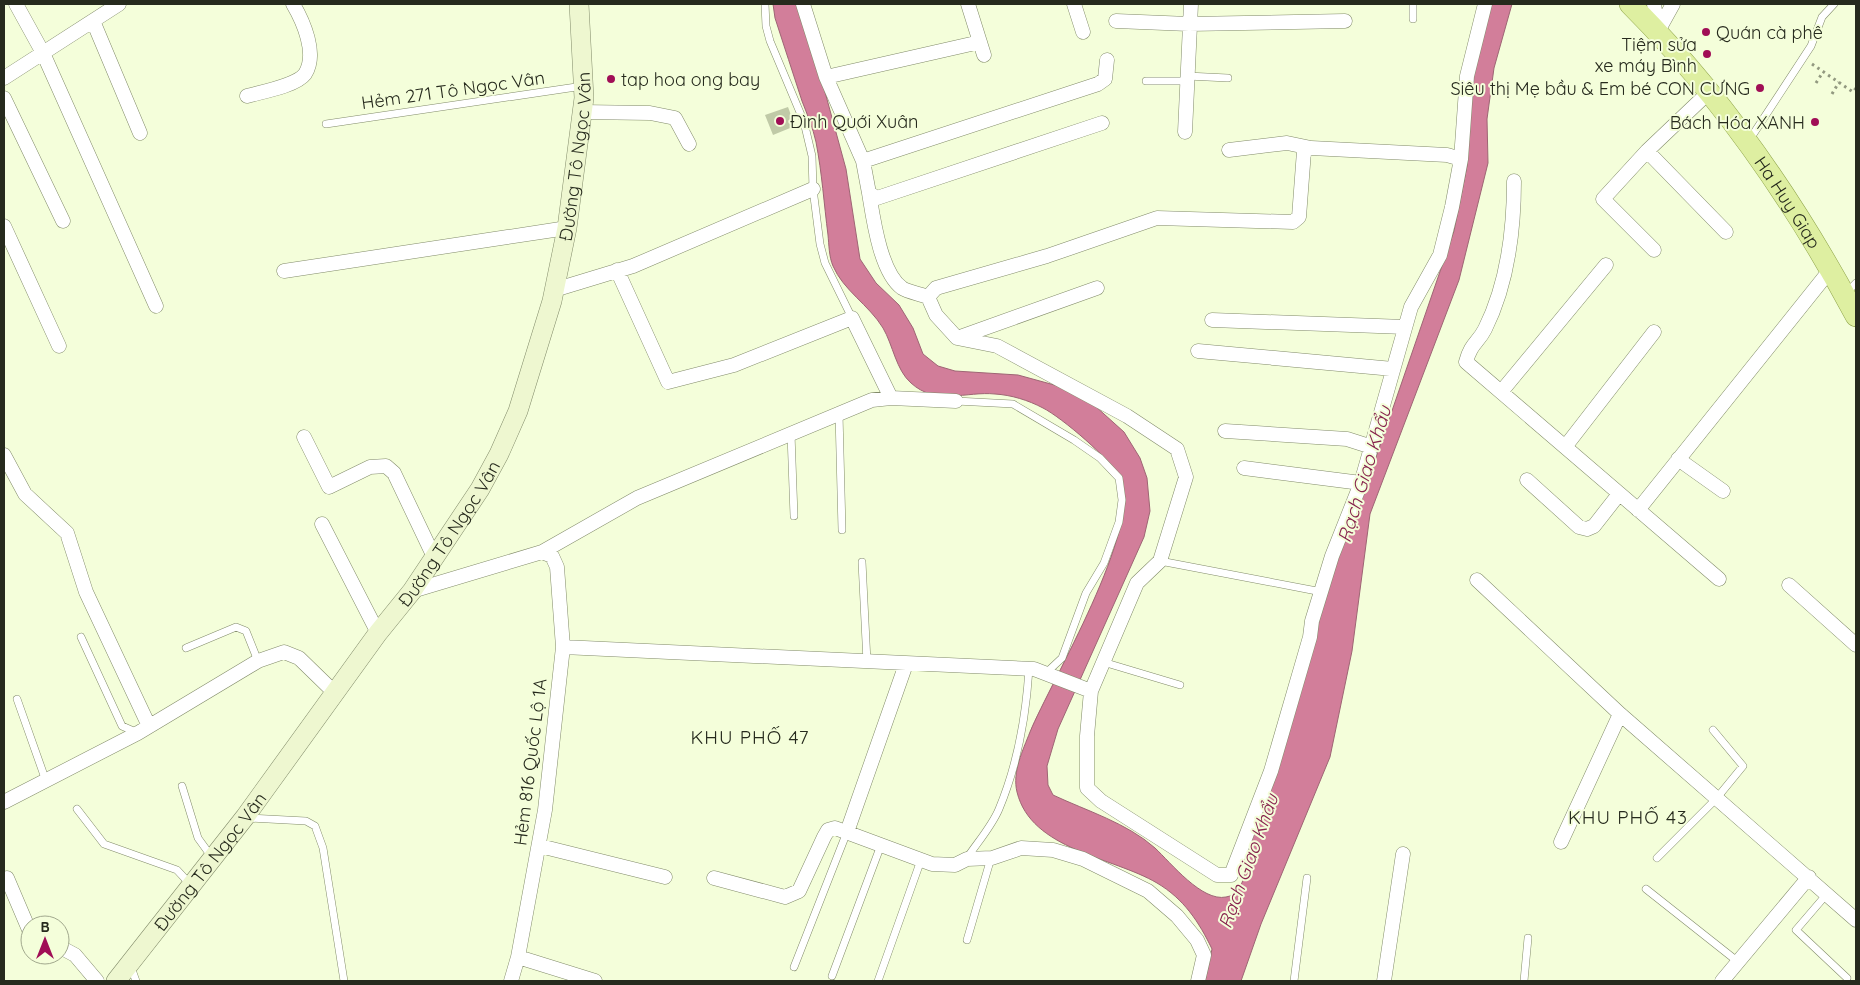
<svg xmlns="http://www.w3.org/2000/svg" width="1860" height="985" font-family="Quicksand,sans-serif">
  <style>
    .water { fill: #d27e9a; stroke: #9e6574 }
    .building { fill: #c0caa7 }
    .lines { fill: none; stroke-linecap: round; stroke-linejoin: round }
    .lane-casing { stroke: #828b6a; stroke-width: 8 }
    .street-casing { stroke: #828b6a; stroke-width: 15 }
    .secondary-casing { stroke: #828b6a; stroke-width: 20 }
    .primary-casing { stroke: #8fa44a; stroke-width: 22 }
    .path { stroke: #929980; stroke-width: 3; stroke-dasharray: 2.5 4; stroke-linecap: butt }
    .lane { stroke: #fff; stroke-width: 7 }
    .street { stroke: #fff; stroke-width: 14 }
    .secondary { stroke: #eef7d0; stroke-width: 19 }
    .primary { stroke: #deefa1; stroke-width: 21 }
    .poi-dot { fill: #a00e56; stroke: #f4feda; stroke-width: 2 }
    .labels { text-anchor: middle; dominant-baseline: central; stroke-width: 4; stroke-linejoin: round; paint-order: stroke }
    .poi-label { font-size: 18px; fill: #262a1d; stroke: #f4feda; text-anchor: start }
    .street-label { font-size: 18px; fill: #262a1d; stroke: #f4feda }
    .water-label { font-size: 19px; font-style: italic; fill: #86224d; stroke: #f4feda }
    .neighbourhood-label { font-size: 19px; letter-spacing: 1px; fill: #262a1d; stroke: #f4feda }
  </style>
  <rect width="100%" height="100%" fill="#f4feda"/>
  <path class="water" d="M773,4H801L846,169L860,259L876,283L899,305L913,328L923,354L938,366L955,371L1018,375L1058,386L1094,405L1124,432L1140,458L1147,478L1150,511L1144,537L1058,729L1047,766L1048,785L1053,795C1087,811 1127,823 1155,848C1171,863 1202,902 1226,897C1245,894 1245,869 1248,853L1334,557L1374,463L1454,231L1467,166L1466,99L1486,4H1512L1494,68L1487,119L1488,163L1459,280L1370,514L1352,651L1330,757L1261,924L1241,981H1205L1212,949C1199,922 1184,899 1157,883C1113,857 1031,850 1017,792C1012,772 1023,750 1030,732C1051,681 1144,527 1120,478C1112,460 1061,417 1043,408C1028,400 1011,395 995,394C967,391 936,406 911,383C896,370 893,345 883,328C869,305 843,290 833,266C829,257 829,245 828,235C824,204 822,173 816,142C813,128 807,114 802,101C793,73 784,46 775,18Z"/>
  <path class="building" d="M788,107L795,126L773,135L765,115Z"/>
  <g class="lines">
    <g class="lane-casing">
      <path id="lane" d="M765,4L766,26L770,41L804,122L812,156L813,189L820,244L825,263L852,318
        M1413,4V19
        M1187,76L1228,78
        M1146,81H1187
        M326,124L583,86
        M1750,139L1811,46L1822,17L1834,4
        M1847,292L1856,283
        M956,401L1013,404L1074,440L1100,458L1119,478L1122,500L1119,522L1104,563L1086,593L1062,658L1046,673
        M839,414L842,530
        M791,434L794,516
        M1160,561L1322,592
        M862,562L867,662
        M81,637L122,726L138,733
        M186,648L236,627L246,631L258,661
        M1103,662L1180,685
        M17,699L46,781
        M182,786L198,838L211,856
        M77,809L104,844L177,870L190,884
        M248,818L306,821L315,826L323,848L344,981
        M967,858C977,843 992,826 999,809C1017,766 1026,716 1029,669
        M1657,858L1716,799L1743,766L1713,730
        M1646,889L1737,961
        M1826,895L1796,930L1847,978
        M967,940L991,858
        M131,967L136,981
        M794,967L847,832
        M832,976L881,845
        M878,981L921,860
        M1294,981L1307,878
        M1524,981L1528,938"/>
    </g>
    <g class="street-casing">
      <path id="street" d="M16,4L43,53L156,306
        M803,4L826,77L863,161L869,193L877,198L1102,123
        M968,4L984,55
        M1074,4L1083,32
        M1654,4L1658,31
        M93,21L140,133
        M1116,21L1189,24L1345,21
        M1658,31L1673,4
        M826,77L980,42
        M4,78L119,4
        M247,96C261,92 296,86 305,74C318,54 303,21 293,4
        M4,98L63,221
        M582,112L650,113L675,118L689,144
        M1185,132L1191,4
        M1229,150L1287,143L1311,148
        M1647,151L1726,232
        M1461,159L1447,155L1311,148L1304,151L1299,217L1293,222L1157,218L1047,256L936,288L928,297L936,315L957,338L997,346L1127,416L1177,449L1186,477L1160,561L1137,583L1091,691L1087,736V788L1101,801L1217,875H1231L1271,771L1310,637L1312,621L1332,556L1361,483L1411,307L1440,255L1452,207L1461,159L1467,76L1485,4
        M863,161L1098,84L1105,79L1107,60
        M1514,181C1514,230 1507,285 1485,329C1478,343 1471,343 1466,362L1719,579
        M869,193C873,217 880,272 902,288C908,292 921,294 928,297
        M4,226L59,346
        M1654,250L1603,199L1647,151L1709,92
        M617,270L668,382L734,365L852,318L891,398
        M284,271L567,228
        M554,290L633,266L813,189
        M1212,320L1405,327
        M957,338L1097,288
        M1198,351L1393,369
        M1501,392L1606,265
        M1225,431L1347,439L1372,447
        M304,437L329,487L370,467L386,466L394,473L434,557
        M1565,447L1654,332
        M4,455L25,494L67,533L86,592L149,726
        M1678,459L1723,491
        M1244,468L1361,483
        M1527,480L1579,527L1587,529L1594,526L1619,494
        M1638,510L1831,269
        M322,524L378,633
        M1477,580L1620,714L1856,920
        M1789,585L1856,645
        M412,591L542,552L637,498L872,400L891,398L956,401
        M563,647L1034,669L1091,691
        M4,802L138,733L258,661L284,652L299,658L335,693
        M847,832L906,664
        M1561,842L1620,714
        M540,846L665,877
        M7,878L30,932
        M714,878L785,897L799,891L824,837L828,830L835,828L932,864L955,865L967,859L992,858L1021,848L1053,850L1083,859L1148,891L1177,916L1197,940L1204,955L1198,981
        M60,947L75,955L97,981
        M518,957L595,981
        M511,981L518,957L545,810L563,647L557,567L552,556L542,552
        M1384,981L1403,854
        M1722,981L1809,877"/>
    </g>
    <g class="secondary-casing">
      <g id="secondary">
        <path id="s1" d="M116,981L245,817L378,633L412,591L480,489L499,454L518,411L552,301L567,228L584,98L579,4"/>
      </g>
    </g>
    <g class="primary-casing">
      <g id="primary">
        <path id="s2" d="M1630,4C1722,96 1795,202 1856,316"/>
      </g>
    </g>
    <path class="path" d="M1812,64L1853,92L1856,88
      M1816,83L1823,72
      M1832,94L1839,82"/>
    <use href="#lane" class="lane"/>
    <use href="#street" class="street"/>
    <use href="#secondary" class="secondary"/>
    <use href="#primary" class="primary"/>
  </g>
  <g class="poi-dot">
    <circle cx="1706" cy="32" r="5"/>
    <circle cx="1707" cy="54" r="5"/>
    <circle cx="611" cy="79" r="5"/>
    <circle cx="1760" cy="88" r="5"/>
    <circle cx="780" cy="121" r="5"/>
    <circle cx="1815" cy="122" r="5"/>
  </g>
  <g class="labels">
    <g class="poi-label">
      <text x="1716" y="32">Quán cà phê</text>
      <text x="1697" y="44" text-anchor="end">Tiệm sửa<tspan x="1697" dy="21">xe máy Bình</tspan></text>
      <text x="621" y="79">tap hoa ong bay</text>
      <text x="1750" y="88" text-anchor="end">Siêu thị Mẹ bầu &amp; Em bé CON CƯNG</text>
      <text x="790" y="121">Đình Quới Xuân</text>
      <text x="1805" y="122" text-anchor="end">Bách Hóa XANH</text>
    </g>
    <g class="street-label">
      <text transform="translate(453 90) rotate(-8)">Hẻm 271 Tô Ngọc Vân</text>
      <text stroke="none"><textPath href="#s1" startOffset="961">Đường Tô Ngọc Vân</textPath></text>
      <text stroke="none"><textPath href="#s2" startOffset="254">Ha Huy Giap</textPath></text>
      <text stroke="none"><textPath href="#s1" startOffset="558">Đường Tô Ngọc Vân</textPath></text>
      <text transform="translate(530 762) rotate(-83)">Hẻm 816 Quốc Lộ 1A</text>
      <text stroke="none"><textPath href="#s1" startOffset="152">Đường Tô Ngọc Vân</textPath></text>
    </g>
    <g class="water-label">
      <text transform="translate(1364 474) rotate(-73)">Rạch Giao Khẩu</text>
      <text transform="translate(1248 861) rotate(-70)">Rạch Giao Khẩu</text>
    </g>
    <g class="neighbourhood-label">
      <text x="750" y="737">KHU PHỐ 47</text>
      <text x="1628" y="817">KHU PHỐ 43</text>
    </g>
  </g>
  <rect width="1860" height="985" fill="none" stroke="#262a1d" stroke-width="10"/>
  <g transform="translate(45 940)"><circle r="24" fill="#f4feda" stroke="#a2a98e"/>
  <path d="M0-4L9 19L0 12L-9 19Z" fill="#a00e56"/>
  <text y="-8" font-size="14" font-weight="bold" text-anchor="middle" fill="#262a1d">B</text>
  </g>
</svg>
